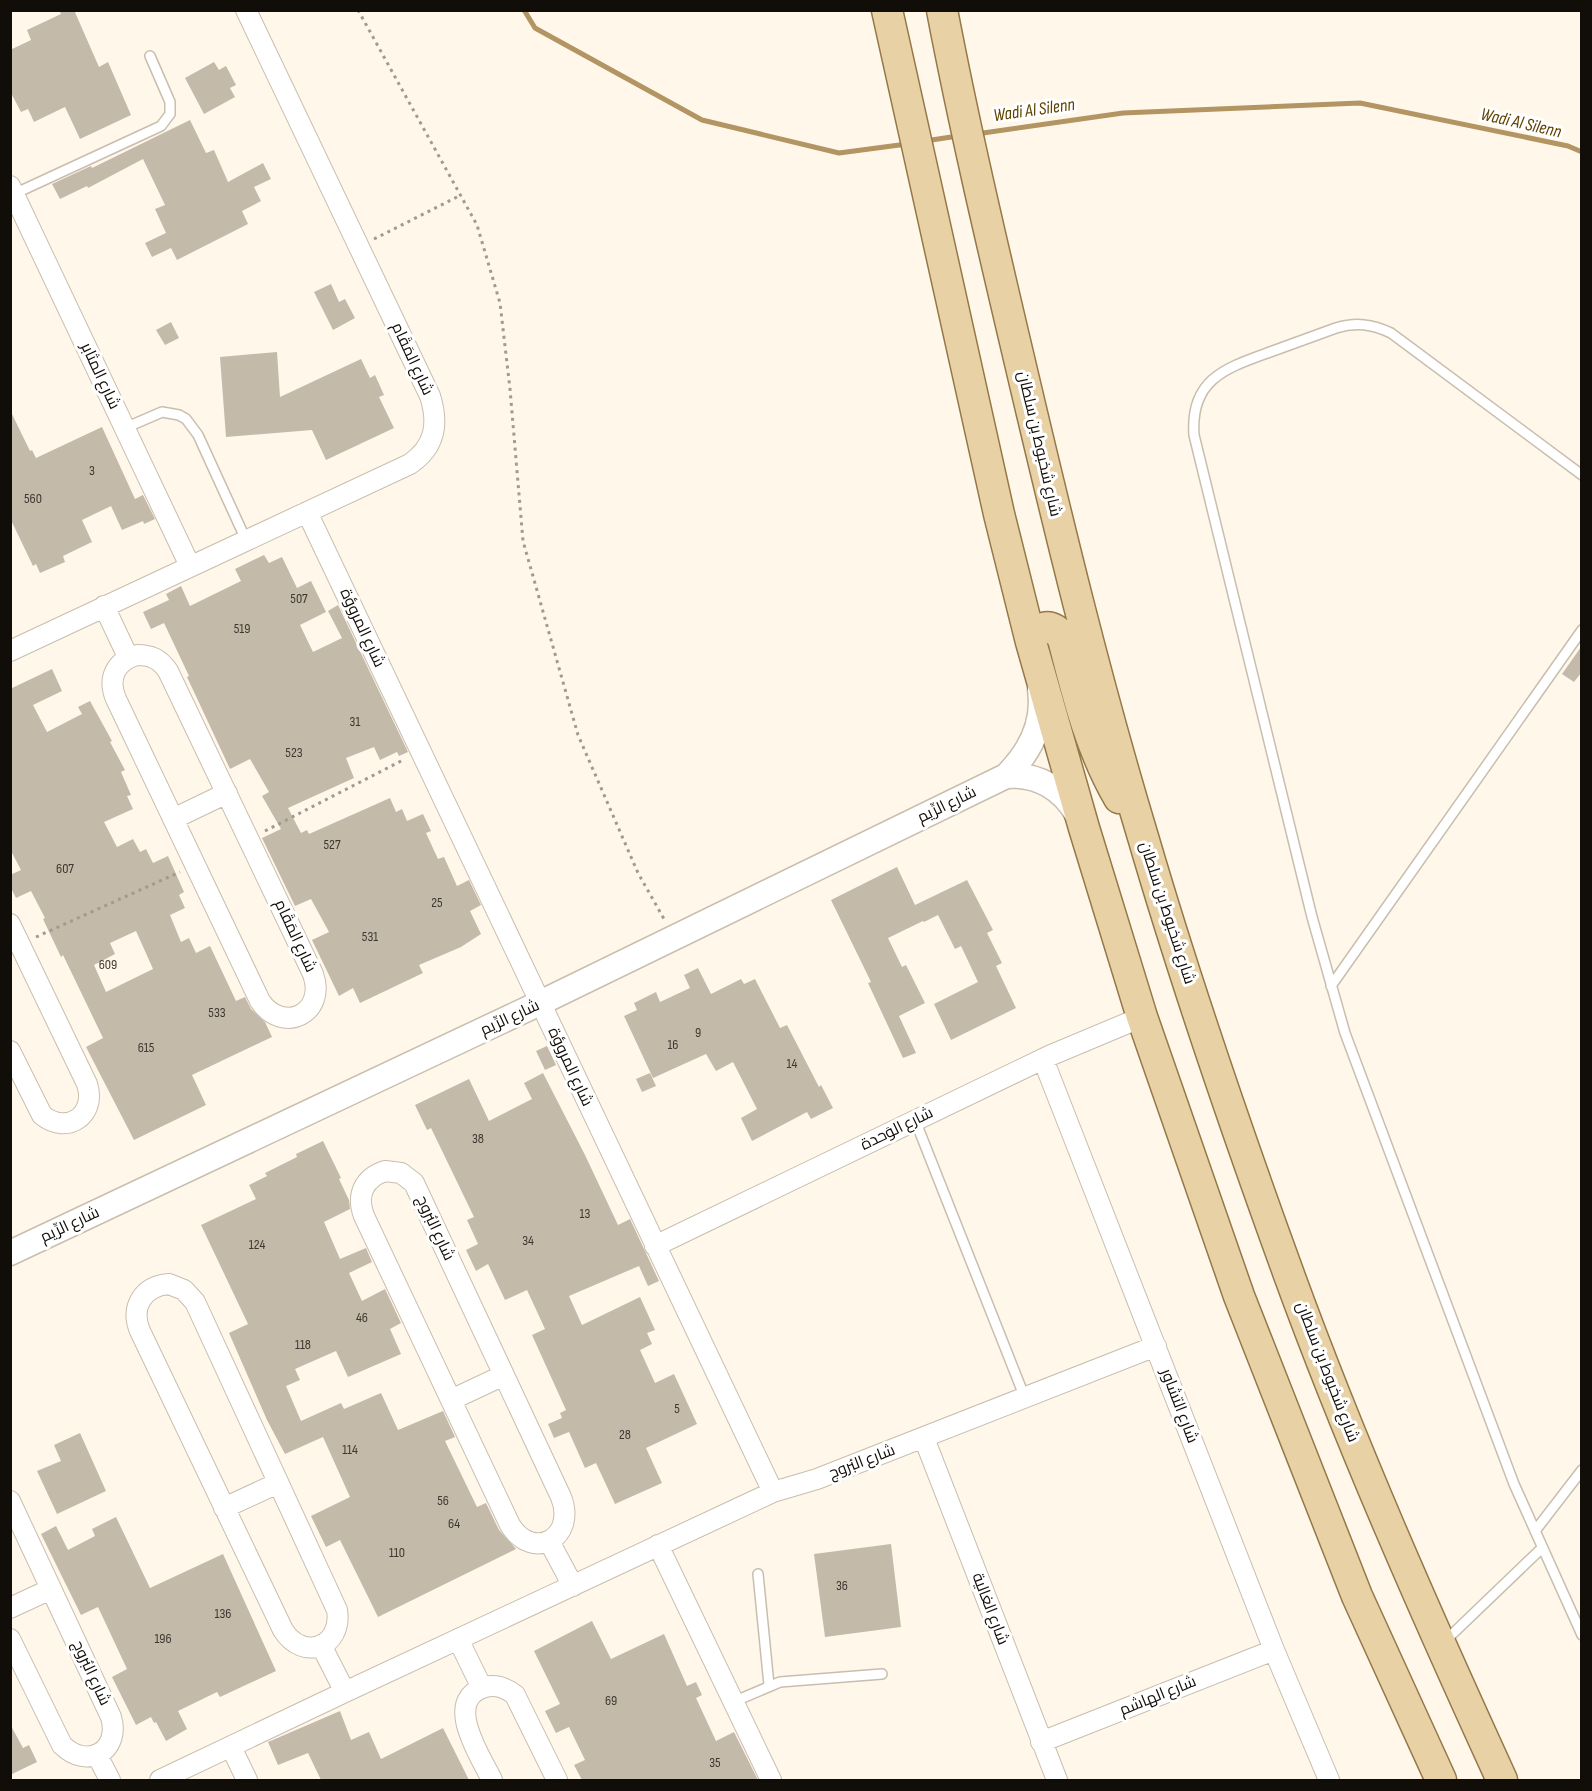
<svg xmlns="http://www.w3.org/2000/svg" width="1592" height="1791" font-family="'Sofia Sans Condensed',Cairo,sans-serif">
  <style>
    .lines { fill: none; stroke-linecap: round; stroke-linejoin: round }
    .stream { stroke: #b29563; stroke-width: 5 }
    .building { fill: #c3baaa; fill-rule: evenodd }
    .service-casing { stroke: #c8beae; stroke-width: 12 }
    .minor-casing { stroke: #c8beae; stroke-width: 22 }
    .tertiary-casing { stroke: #c8beae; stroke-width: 27 }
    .primary-casing { stroke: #947848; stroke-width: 33 }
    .path { stroke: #a09a90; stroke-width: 3; stroke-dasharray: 3 4.5; stroke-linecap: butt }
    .service { stroke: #fff; stroke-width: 9 }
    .minor { stroke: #fff; stroke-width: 20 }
    .tertiary { stroke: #fff; stroke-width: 24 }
    .primary { stroke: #e9d1a6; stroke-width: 30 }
    .labels { text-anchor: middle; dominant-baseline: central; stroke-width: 6; stroke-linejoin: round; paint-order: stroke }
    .number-label { font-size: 14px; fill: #3e3830 }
    .street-label { font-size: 16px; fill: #110d08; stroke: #fff }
    .water-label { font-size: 18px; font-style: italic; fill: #5f4200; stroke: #fff }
  </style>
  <rect width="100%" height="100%" fill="#fff7ea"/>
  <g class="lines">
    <path class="stream" d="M524,10L535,28L702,120L839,153L907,144
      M976,134L1123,113L1360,103L1568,146L1582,152
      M925,141L958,136"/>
  </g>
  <path class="building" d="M59,10H74L99,67L108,62L131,115L80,139L65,107L34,122L28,109L21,112L10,91V50L31,40L27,30L61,14Z
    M214,62L219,70L226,66L236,85L230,88L235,97L204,114L185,78Z
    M190,120L206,153L214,150L228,182L263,163L271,179L254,187L261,201L242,211L248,224L177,260L171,248L152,257L145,243L166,233L155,209L165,205L143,159L88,188L87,186L60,199L52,184L91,166L92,168Z
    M331,284L339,302L345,299L355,318L333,330L314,292Z
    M171,322L179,338L165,345L156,330Z
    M277,352L280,397L361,359L370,378L375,375L384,395L379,397L394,428L326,460L312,430L226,437L220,357Z
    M10,410L30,451L32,450L36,458L102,427L135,499L143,495L155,519L144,524L143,521L122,530L111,506L82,520L92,542L63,556L65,562L40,573L36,564L33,566L10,518Z
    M264,555L269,563L282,557L297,588L311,581L326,612L300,625L313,652L342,638L328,611L338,605L408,752L399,756L397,752L380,760L374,747L346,758L354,778L288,808L301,833L307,830L309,834L390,798L396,812L402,809L407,821L423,814L431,831L426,833L438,859L444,857L457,886L469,880L481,905L470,911L481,934L461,947L419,965L423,973L360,1003L353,988L339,996L312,940L329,932L311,899L295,906L262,838L281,829L262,796L269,792L250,759L230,769L187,677L189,676L164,623L151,629L143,612L169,600L166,594L181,586L190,606L241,581L235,569Z
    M1581,647V673L1574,682L1562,674Z
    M52,669L62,691L33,705L47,732L82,714L78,707L90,701L112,741L110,742L125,770L121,772L131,795L127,796L133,809L104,822L117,847L133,839L140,852L146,849L153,863L168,856L184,892L179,895L185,908L170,915L181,942L189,938L196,953L210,946L236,1001L245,997L251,1009L265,1022L272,1037L192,1075L206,1105L134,1140L86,1047L103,1038L63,955L61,957L43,919L45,918L31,891L16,898L10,886V875L21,870L10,849V689ZM136,931L153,969L106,992L94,965L115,954L110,943Z
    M897,867L915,905L967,880L993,930L987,933L1002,963L996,966L1016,1008L951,1040L934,1004L978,982L961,946L955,949L938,915L924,922L923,921L888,938L902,967L906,965L925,1003L899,1016L916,1053L903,1058L868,983L871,982L831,900Z
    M698,968L711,994L741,979L744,984L755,979L780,1028L787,1025L819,1087L821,1085L833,1108L811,1119L807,1112L752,1141L741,1118L757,1109L733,1062L716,1071L706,1054L653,1078L624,1016L637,1010L634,1003L656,992L660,1002L690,988L684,975Z
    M547,1046L556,1065L545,1070L536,1051Z
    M543,1073L585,1155L618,1225L630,1219L659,1281L648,1286L639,1266L569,1296L582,1325L640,1297L655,1330L647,1333L652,1344L640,1350L655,1383L674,1374L697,1424L646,1448L662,1483L615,1504L596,1463L585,1468L569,1432L554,1438L548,1424L562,1418L560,1413L566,1410L532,1335L545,1329L527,1290L505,1300L488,1264L476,1271L466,1250L478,1244L467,1220L474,1217L431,1128L427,1130L415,1105L469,1079L489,1121L532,1099L524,1083Z
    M650,1073L656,1086L642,1092L636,1079Z
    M323,1141L341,1178L339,1179L349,1200L350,1209L324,1222L340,1259L366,1248L372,1262L349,1273L362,1301L385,1289L401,1323L390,1329L401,1354L348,1377L336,1351L295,1369L300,1380L286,1386L301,1421L341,1403L344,1409L381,1393L398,1430L443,1411L455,1437L445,1441L477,1507L486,1503L499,1530L516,1549L378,1617L340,1540L326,1547L311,1516L350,1497L323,1437L285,1454L267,1420L229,1333L248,1324L201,1225L256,1199L249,1185L267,1176L265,1173L297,1157L296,1154Z
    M80,1433L106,1491L57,1514L37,1471L61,1461L54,1445Z
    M116,1517L150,1588L223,1554L276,1671L220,1697L217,1692L178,1711L187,1729L166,1741L156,1722L154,1723L151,1717L136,1725L112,1677L127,1669L98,1607L81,1615L41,1534L56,1526L68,1550L95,1536L92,1529Z
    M891,1544L901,1627L825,1637L814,1554Z
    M592,1621L611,1659L664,1634L687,1686L696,1682L702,1695L696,1698L716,1741L734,1732L758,1780H582L574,1765L585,1760L569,1727L556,1733L545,1711L560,1704L534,1651Z
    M340,1711L351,1740L369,1732L381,1759L443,1728L469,1780H321L308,1753L278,1765L268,1742Z
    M10,1724L23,1748L29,1745L37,1762L10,1775Z"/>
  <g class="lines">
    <g class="service-casing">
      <path id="service" d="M14,194L161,126L170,114V102L150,56
        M125,428L162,412L179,415L186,419L198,435L246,540
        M1582,475L1391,333C1372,324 1356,322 1336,328C1314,336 1292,344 1270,352C1226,368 1190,379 1194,435L1312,917L1345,1033L1514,1484L1582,1635
        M1331,986L1582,630
        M915,1120L1025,1398
        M1535,1531L1582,1470
        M758,1574L769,1685
        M1444,1642L1542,1548
        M733,1702L780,1682L882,1674"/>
    </g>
    <g class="minor-casing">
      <path id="minor" d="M10,186L190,566
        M307,512L773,1492
        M104,606L128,657
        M10,651L410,464C435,447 439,424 430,396L246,10
        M137,655C151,655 160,659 168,671L313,974C327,1013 283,1035 260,1001L116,699C107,678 116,661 137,655Z
        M173,819L227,793
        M10,924L87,1084C97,1114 68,1136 42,1115L10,1051
        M1043,1059L1274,1650L1329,1780
        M385,1171L401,1173L414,1183L561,1497C577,1538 533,1562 510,1525L364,1216C356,1195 364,1178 385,1171Z
        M655,1246L1049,1056L1142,1017
        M169,1284L184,1290L195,1302L337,1610C343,1647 303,1662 283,1630L140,1331C130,1307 143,1286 169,1284Z
        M451,1400L504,1375
        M924,1438L1057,1780
        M10,1501L111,1717C121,1751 87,1770 62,1745L10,1639
        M224,1508L278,1483
        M549,1541L573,1586
        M658,1545L771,1780
        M10,1608L51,1589
        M458,1639L482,1688
        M321,1645L345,1692
        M1041,1742L1274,1650
        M231,1747L247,1780
        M97,1755L110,1780
        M160,1780L345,1692L773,1492L817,1479L1156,1346
        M492,1780C481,1757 442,1700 485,1687C497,1684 506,1688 515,1695L557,1780"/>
    </g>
    <g class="tertiary-casing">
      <path id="tertiary" d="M1006,776C1029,753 1045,724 1040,690
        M10,1253L540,1003L1006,776C1037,773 1064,789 1078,816"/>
    </g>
    <g class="primary-casing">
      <path id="primary" d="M887,10L999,514L1031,642L1084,828L1142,1017L1239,1296L1357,1596L1441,1780
        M942,10C965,130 993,248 1021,367C1058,524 1096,682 1143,837C1186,984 1236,1129 1288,1272C1351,1445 1426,1614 1502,1780
        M1031,642C1036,624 1054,622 1063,639C1077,694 1090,748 1119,798"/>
    </g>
    <path class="path" d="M358,10L477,225L500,303L510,389L523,541L578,735L638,873L664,919
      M374,239L461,195
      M265,831L405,759
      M36,937L180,872"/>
    <use href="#service" class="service"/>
    <use href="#minor" class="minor"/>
    <use href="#tertiary" class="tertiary"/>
    <use href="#primary" class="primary"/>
  </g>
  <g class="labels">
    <g class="number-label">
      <text x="92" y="470">3</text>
      <text x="33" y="498">560</text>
      <text x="299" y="598">507</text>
      <text x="242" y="628">519</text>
      <text x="355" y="721">31</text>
      <text x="294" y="752">523</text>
      <text x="332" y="844">527</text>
      <text x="65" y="868">607</text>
      <text x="437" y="902">25</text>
      <text x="370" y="936">531</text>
      <text x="108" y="964">609</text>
      <text x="217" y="1012">533</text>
      <text x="698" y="1032">9</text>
      <text x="673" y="1044">16</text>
      <text x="146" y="1047">615</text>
      <text x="792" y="1063">14</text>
      <text x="478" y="1138">38</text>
      <text x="585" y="1213">13</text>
      <text x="528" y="1240">34</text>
      <text x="257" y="1244">124</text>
      <text x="362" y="1317">46</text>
      <text x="303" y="1344">118</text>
      <text x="677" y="1408">5</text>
      <text x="625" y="1434">28</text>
      <text x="350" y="1449">114</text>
      <text x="443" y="1500">56</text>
      <text x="454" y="1523">64</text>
      <text x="397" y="1552">110</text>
      <text x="842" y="1585">36</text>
      <text x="223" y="1613">136</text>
      <text x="163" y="1638">196</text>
      <text x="611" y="1700">69</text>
      <text x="715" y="1762">35</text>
    </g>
    <g class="street-label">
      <text transform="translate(412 359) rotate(65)">شارع المَقَام</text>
      <text transform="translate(100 376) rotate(65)">شارع المثابر</text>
      <text transform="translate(1039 444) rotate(77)">شارع شخبوط بن سلطان</text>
      <text transform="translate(362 628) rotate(65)">شارع المروؤة</text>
      <text transform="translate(947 805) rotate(-26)">شارع الرِّيم</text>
      <text transform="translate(1167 913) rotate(72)">شارع شخبوط بن سلطان</text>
      <text transform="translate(295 936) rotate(65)">شارع المَقَام</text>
      <text transform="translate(510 1018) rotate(-25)">شارع الرِّيم</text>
      <text transform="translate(570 1067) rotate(65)">شارع المروؤة</text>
      <text transform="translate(897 1129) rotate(-26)">شارع الوَحدة</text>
      <text transform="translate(70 1225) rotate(-25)">شارع الرِّيم</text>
      <text transform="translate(435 1228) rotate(65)">شارع البُروج</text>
      <text transform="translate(1327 1372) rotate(69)">شارع شخبوط بن سلطان</text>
      <text transform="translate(1179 1406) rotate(69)">شارع التشاور</text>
      <text transform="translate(862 1462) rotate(-21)">شارع البُروج</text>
      <text transform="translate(990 1609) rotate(69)">شارع الغالية</text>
      <text transform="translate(91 1673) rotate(65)">شارع البُروج</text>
      <text transform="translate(1158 1696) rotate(-22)">شارع الهاشم</text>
    </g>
    <g class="water-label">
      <text transform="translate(1034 110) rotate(-8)">Wadi Al Silenn</text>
      <text transform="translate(1521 123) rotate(13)">Wadi Al Silenn</text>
    </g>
  </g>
  <rect width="1592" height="1791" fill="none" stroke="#110d08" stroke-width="24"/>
</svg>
